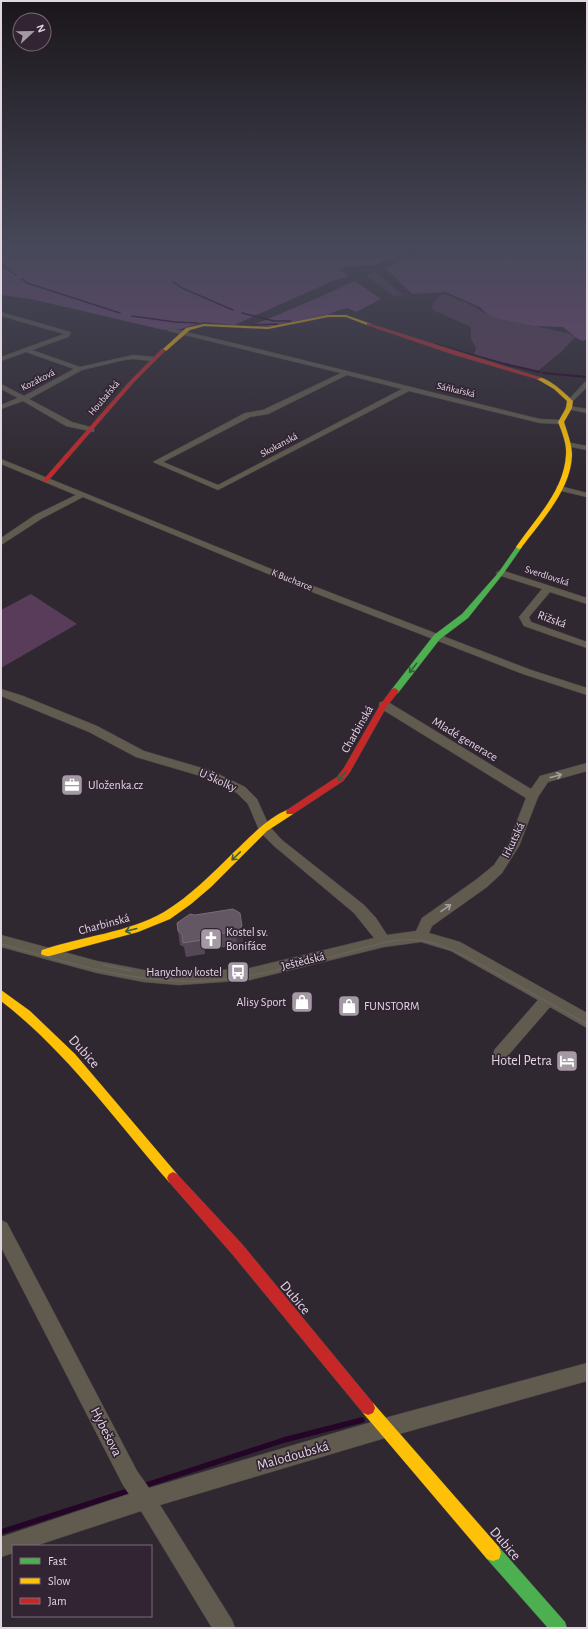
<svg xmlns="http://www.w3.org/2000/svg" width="588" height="1629" font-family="'Alegreya Sans',sans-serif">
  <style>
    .green { fill: #593c5a }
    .forest { fill: #76487a }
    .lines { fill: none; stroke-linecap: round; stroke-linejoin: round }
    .stream-far2 { stroke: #240527; stroke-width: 1.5 }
    .stream-far1 { stroke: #240527; stroke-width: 2 }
    .stream { stroke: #240527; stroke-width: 5.5 }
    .street-casing { stroke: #4b454b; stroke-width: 1 }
    .fast-casing { stroke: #4b454b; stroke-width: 1 }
    .slow-casing { stroke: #4b454b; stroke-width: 1 }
    .jam-casing { stroke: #4b454b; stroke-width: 1 }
    .street { fill: #605b4e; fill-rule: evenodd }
    .fast { fill: #4caf50; fill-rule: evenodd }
    .slow { fill: #ffc107; fill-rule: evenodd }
    .jam { fill: #c62828; fill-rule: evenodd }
    .tram { stroke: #67635e; stroke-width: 1.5 }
    .wall { fill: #554856 }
    .shaded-wall { fill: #3f3540 }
    .building { fill: #645764; stroke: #776b78 }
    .oneway { stroke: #3c5c3f }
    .oneway2 { stroke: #a79f9f }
    .labels { text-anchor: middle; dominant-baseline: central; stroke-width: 3.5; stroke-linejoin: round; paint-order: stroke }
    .far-street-label { font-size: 10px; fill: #e1d7e1; stroke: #322433 }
    .street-label { font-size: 12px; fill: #e1d7e1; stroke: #322433 }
    .poi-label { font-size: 12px; fill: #e1d7e1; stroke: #322433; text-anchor: start }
    .near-street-label { font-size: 14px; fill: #e1d7e1; stroke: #322433 }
    .near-poi-label { font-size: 14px; fill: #e1d7e1; stroke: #322433; text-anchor: end }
  </style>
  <rect width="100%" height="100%" fill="#2f2830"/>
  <path class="green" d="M375,272L403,295L393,296L366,275Z
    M444,294L451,296L457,300L465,302L494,318L568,333L575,337L562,351L538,371L478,357L474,355L476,348L471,339V327L431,309C433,302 437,297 444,294Z
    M31,594L77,624L1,668V610Z"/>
  <path class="forest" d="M1,249H414L374,265L349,266L339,270L349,276L335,280L234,325L203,322L180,329L164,330L31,299L1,295Z
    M428,249H587V339L582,341L575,337L563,327L534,326L494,318L487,314L480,307L446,292L412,294L385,268Z
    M355,281L381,299L356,312L348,308L339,310L327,315L271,327L251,326L315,299Z"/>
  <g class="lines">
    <path class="stream-far2" d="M1,264L16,275
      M22,279L27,283L120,313
      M173,282L182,288L233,310
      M242,313L274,321H291
      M132,316L175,322L198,323
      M252,325L278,324
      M435,344L509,365"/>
    <path class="stream-far1" d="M505,364L540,372
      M543,373L587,377"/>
    <path class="stream" d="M143,1486L284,1440L362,1420
      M1,1532L131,1490"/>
    <g class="street-casing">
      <path id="street" d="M1,312L70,332L71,333L68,337L32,350L80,367L133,355L154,357L157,359L154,361L133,359L124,360L82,370L29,399L72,422L94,428V432L66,426L23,401L1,409V405L18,398L1,389V384L24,396L74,369L26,352L1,361V357L64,334L1,316Z
        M170,328C294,357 417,389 540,419L561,420L565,422L561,424L540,423L409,391L218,490L153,462L245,413L263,410L341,373L168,331V329ZM347,375L402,389L218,485L163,462L250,417L268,414Z
        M587,381V387L572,402H568V400L585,382Z
        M569,406L587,409V413L567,409L565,408Z
        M566,442L587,446V450L566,446Z
        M1,459L308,584L531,670L587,688V695L523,674L302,588L83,497L41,519L1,545V538L35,515L76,495L1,464Z
        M557,486H560L587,493V497L557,490Z
        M501,570L587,598V604L550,592L529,617L531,622L587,642V648L524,626L519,617L542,589L498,575L496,573Z
        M1,689L23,696L97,726L144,751L212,771L245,787L257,799L269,826L282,840L364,905L376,918L387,935L416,931L422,918L477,879L494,865L508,844L526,798L380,708L379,705L380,702H388L531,789L540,776L587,763V771L548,782L538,797L519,846L502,873L487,887L432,926L429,933L460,942L587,1013V1028L550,1007L505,1059L500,1061L495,1059L493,1054L495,1049L538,1000L451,951L421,942L384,947L250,980L179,985L144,982L97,973L1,947V935L97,961L144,970L179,973L250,968L374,938L354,913L274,846L260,832L248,804L237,793L204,777L136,757L89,732L1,696Z
        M1,1220L7,1223L137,1471L149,1488L385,1418L587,1363V1381L385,1438L160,1505L232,1620L235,1628H212L141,1511L35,1546H13V1553L1,1557V1537L129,1494L123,1485L1,1247Z"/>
    </g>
    <g class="fast-casing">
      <path id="fast" d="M519,545L522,547L503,574L468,618L440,639L398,693H392L391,691L392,689L434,635L462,614L499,572L517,546Z
        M493,1545L499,1547L565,1622L567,1628H548L487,1559L485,1553L487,1547Z"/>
    </g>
    <g class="slow-casing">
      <path id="slow" d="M328,315H346L371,324L367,325L346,317H328L268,329L204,326L190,330L166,351L162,350L186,328L204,324L268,327Z
        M537,377C548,377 565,393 573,401L572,408L564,422C567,432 572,444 572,455C571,490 541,521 521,548L519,549L516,547C535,519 564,491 566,455C567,444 562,432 558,422L566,408L567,401L554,389L537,379Z
        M290,809L293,810L294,812L293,814L267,831L211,887L191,904L170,919L138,932L46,957L42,956L41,953L42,950C79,937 131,932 164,912C190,896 211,875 233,853C248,839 270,815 290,809Z
        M1,990L30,1011L75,1054L177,1174L179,1178L177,1182L173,1184L169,1182C115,1120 67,1052 1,1001Z
        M368,1401L373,1403L499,1547L501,1553L499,1559L493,1561L487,1559L363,1413L361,1408L363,1403Z"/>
    </g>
    <g class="jam-casing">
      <path id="jam" d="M367,323L542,378L537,379L452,354L367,325Z
        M162,349L166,350L134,382L48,481H44V479L131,380Z
        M395,688L399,691L387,706L350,772L343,781L293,814H287L286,812L287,810L337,777L344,768L380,705L392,689Z
        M173,1172L177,1174L242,1244L373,1403L375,1408L373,1413L368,1415L363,1413L232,1254L169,1182L167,1178L169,1174Z"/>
    </g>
    <use href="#street" class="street"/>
    <use href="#fast" class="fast"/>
    <use href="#slow" class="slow"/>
    <use href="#jam" class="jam"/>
    <path class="tram" d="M1,944C67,962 136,985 205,981C252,978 297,966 342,954C366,948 390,938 415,940C434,941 450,949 467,957L587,1024
      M103,965L132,971"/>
  </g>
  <path class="wall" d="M233,909L243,941L237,946L205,949V954L186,957L184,947L180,945L178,931L195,915Z"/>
  <path class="shaded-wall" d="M242,926L243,941L237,946L236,932Z
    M203,935L205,949V954L203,940Z"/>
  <path class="building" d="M233,909L240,913L242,926L236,932L203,935V940L183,943L182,934L178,931L177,923L190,914L195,915Z"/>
  <defs><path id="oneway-shaft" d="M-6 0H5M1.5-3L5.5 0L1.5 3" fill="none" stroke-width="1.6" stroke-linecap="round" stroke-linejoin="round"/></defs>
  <g class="oneway">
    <use href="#oneway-shaft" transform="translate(413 668) rotate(128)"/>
    <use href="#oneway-shaft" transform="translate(342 776) rotate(133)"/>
    <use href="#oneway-shaft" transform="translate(236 856) rotate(136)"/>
    <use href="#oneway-shaft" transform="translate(131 930) rotate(165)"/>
  </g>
  <g class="oneway2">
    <use href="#oneway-shaft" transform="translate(556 776) rotate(-15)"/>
    <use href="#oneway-shaft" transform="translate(446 908) rotate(-35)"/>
  </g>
  <linearGradient id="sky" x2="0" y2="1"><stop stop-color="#1a161a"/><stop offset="0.52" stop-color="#474859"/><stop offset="1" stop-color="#474859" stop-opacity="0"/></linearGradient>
  <rect width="588" height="477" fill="url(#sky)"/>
  <defs>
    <g id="office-square" transform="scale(1.15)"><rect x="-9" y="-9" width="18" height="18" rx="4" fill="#a39aa3" stroke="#322433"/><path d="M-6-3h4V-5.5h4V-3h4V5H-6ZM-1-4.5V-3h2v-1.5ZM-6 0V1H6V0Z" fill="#fff"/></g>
    <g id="church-square" transform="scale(1.15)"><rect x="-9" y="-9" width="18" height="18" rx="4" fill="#a39aa3" stroke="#322433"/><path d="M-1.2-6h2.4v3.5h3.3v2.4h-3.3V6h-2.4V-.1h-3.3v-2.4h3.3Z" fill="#fff"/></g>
    <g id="bus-square" transform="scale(1.15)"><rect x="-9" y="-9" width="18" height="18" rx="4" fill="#a39aa3" stroke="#322433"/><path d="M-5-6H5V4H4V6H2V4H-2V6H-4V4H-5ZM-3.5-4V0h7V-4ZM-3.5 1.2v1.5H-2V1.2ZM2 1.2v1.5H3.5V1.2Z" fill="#fff"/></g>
    <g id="shop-square" transform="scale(1.15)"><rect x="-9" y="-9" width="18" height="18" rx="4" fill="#a39aa3" stroke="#322433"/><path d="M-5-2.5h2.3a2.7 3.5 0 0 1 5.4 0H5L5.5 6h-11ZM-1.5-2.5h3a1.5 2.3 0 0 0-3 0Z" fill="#fff"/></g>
    <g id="hotel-square" transform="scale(1.15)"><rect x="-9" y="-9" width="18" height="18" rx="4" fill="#a39aa3" stroke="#322433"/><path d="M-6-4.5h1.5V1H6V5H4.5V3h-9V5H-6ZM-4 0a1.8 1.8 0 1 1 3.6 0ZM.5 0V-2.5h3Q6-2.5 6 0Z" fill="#fff"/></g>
  </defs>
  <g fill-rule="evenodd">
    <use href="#office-square" x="72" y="785"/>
    <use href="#church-square" x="211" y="939"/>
    <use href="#bus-square" x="238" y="972"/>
    <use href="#shop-square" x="302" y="1002"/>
    <use href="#shop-square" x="349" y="1006"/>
    <use href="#hotel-square" x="567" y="1061"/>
  </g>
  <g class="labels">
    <g class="far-street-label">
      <text transform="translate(38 380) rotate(-27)">Kozáková</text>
      <text transform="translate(456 390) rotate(13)">Sáňkařská</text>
      <text transform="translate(104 398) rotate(-50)">Houbařská</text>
      <text transform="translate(279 445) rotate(-28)">Skokanská</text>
      <text transform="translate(547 576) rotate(18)">Sverdlovská</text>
      <text transform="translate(292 580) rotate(22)">K Bucharce</text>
    </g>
    <g class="street-label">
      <text transform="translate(552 619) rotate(20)">Rižská</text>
      <text transform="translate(357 729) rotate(-60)">Charbinská</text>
      <text transform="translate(465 739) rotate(31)">Mladé generace</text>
      <text transform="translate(218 780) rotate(24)">U Školky</text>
      <text transform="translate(513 840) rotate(-64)">Irkutská</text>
      <text transform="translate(104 924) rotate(-15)">Charbinská</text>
      <text transform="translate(303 961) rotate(-14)">Ještědská</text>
    </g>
    <g class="poi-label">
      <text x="88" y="785">Uloženka.cz</text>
      <text x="226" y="932">Kostel sv.<tspan x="226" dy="14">Bonifáce</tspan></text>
      <text x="222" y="972" text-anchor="end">Hanychov kostel</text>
      <text x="286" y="1002" text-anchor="end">Alisy Sport</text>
      <text x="364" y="1006">FUNSTORM</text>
    </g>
    <g class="near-street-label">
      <text transform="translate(84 1052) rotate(48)">Dubice</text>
      <text transform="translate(295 1298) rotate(50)">Dubice</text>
      <text transform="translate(106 1432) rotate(63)">Hybešova</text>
      <text transform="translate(293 1456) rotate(-16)">Malodoubská</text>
      <text transform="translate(505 1544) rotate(49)">Dubice</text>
    </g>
    <g class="near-poi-label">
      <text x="552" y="1061">Hotel Petra</text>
    </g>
  </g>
  <rect width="588" height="1629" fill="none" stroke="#e1d7e1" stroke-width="4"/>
  <rect x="12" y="1545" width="140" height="72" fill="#322433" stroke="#786c79"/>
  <rect x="20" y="1558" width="20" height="6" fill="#4caf50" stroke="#786c79"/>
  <text x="48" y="1565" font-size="12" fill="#e1d7e1">Fast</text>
  <rect x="20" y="1578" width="20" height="6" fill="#ffc107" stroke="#786c79"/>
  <text x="48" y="1585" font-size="12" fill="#e1d7e1">Slow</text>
  <rect x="20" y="1598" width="20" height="6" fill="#c62828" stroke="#786c79"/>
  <text x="48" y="1605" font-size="12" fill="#e1d7e1">Jam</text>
  <g transform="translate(32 32) rotate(68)"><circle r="19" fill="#322433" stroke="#786c79"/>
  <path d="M0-3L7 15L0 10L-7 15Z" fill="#a39aa3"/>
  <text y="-6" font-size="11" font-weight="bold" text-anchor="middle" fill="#e1d7e1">N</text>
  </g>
</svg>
